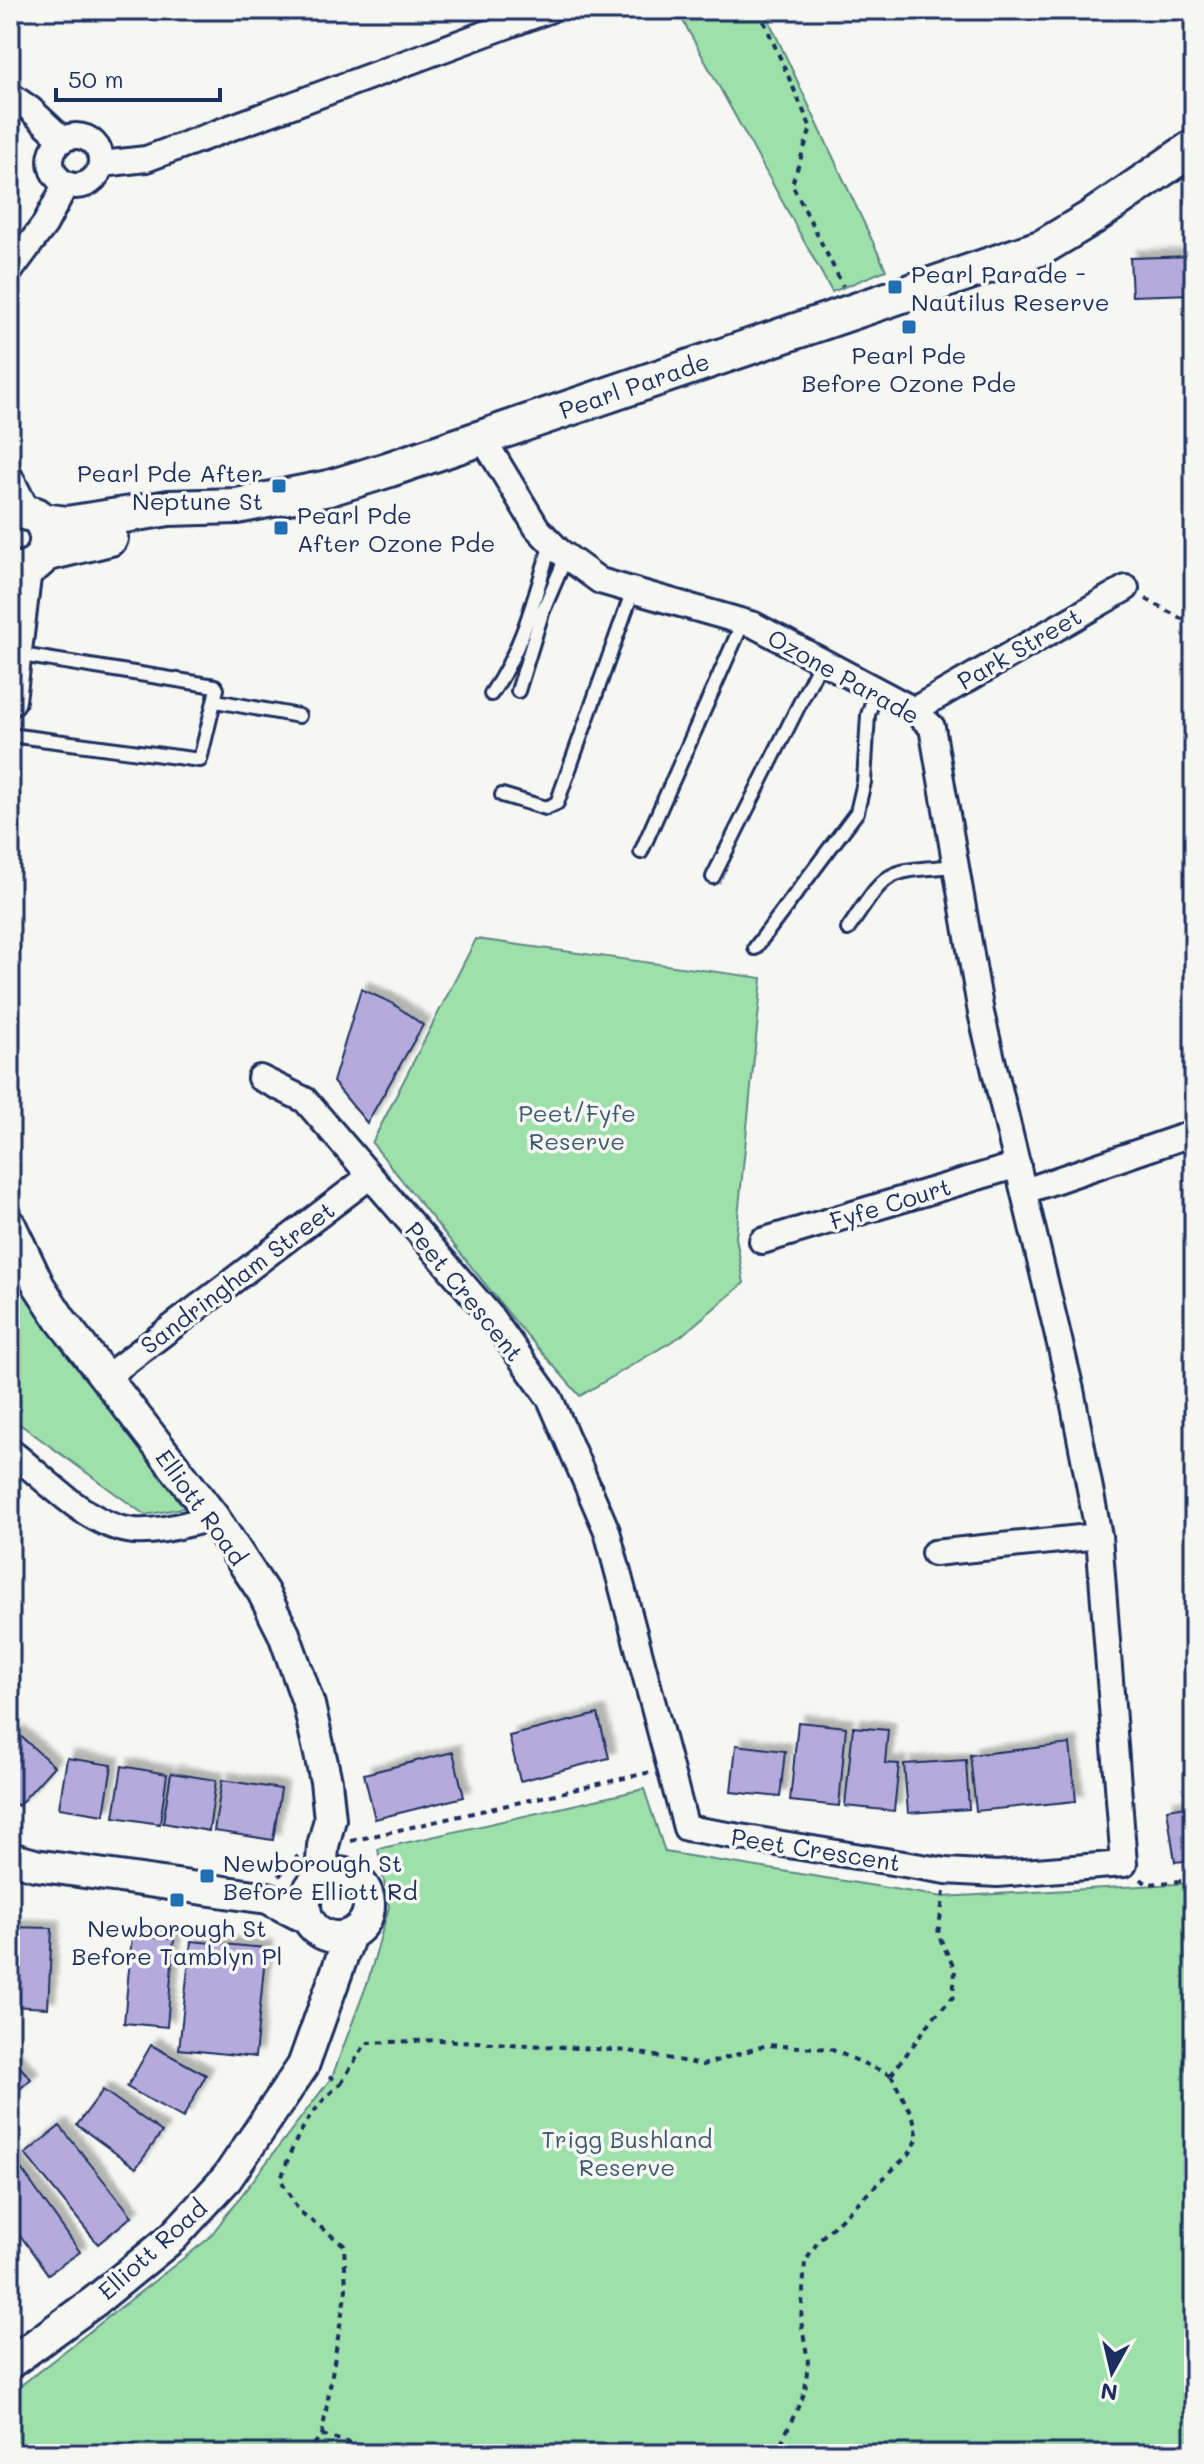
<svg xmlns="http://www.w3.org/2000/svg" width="1204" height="2464" font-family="Mali,sans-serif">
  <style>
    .green { fill: #9ee0aa; stroke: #5c8884; stroke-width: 2 }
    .building { fill: #b4abdc; stroke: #1b2f5e; stroke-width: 2; filter: url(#shadow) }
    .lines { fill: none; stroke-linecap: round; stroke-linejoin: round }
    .service-casing { stroke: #1b2f5e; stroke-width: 18 }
    .minor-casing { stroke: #1b2f5e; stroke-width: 30 }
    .tertiary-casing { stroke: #1b2f5e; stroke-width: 36 }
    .secondary-casing { stroke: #1b2f5e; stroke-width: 40 }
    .path { stroke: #1b2f5e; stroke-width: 4; stroke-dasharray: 6 6; stroke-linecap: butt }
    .service { stroke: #f6f6f2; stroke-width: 12 }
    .minor { stroke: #f6f6f2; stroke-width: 24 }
    .tertiary { stroke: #f6f6f2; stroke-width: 30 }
    .secondary { stroke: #f6f6f2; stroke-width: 34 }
    .poi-dot { fill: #1f6fb2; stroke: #f6f6f2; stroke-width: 3 }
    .labels { text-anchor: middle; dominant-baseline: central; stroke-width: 7; stroke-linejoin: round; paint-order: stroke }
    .poi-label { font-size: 24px; fill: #1b2f5e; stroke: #f6f6f2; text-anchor: start }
    .street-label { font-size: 24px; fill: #1b2f5e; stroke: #f6f6f2 }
    .park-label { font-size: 24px; fill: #3c5b71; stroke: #f6f6f2 }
  </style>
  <defs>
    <filter id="shadow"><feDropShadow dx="7" dy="-7" stdDeviation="2" flood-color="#0004"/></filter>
  </defs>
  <rect width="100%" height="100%" fill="#f6f6f2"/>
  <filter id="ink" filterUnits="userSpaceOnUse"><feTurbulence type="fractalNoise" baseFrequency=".0125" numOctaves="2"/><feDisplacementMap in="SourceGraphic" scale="16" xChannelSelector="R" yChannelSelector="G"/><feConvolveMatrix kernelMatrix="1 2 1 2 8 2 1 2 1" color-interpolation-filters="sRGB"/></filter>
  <g filter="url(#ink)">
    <path class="green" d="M677,10H764L886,270L832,292Z
      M476,939L762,978L736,1237L744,1283L681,1336L580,1396L518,1325L372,1143Z
      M10,1250L43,1321L104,1391L193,1506L145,1515L10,1417Z
      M644,1789L665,1852L943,1897L1194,1883V2454H10V2394L208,2239L332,2077L368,1981L389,1907L378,1849Z"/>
    <path class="building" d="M1194,256V294L1132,296L1130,258Z
      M361,989L392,1003L423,1025L367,1123L333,1082Z
      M598,1714L609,1758L520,1781L509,1736Z
      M798,1722L846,1727L839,1806L790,1801Z
      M853,1727L888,1730L885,1763L899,1764L894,1811L845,1806Z
      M17,1733L54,1766L18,1806L10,1799V1741Z
      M1070,1744L1076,1801L976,1811L970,1755Z
      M736,1745L785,1751L780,1797L731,1792Z
      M453,1752L464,1797L375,1819L364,1774Z
      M67,1758L112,1765L104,1815L59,1808Z
      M966,1760L969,1809L908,1813L904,1764Z
      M122,1766L167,1774L160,1824L114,1817Z
      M171,1773L216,1780L209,1831L163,1823Z
      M222,1780L281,1789L273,1840L214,1831Z
      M1194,1805V1860L1175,1862L1167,1809Z
      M10,1927L52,1928L48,2008L10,2006Z
      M132,1936L174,1939L167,2027L124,2023Z
      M191,1941L266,1948L255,2057L179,2049Z
      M151,2045L206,2075L183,2118L127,2087Z
      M10,2056L31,2079L10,2098Z
      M103,2090L162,2132L136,2168L77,2125Z
      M60,2126L132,2216L98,2244L25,2154Z
      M10,2153L80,2252L48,2274L10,2221Z"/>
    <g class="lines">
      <g class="service-casing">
        <path id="service" d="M518,691L542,613L566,557
          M491,694C523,648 535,596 551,543
          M216,701L299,716
          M10,735L200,760L217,689L215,686L15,654
          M502,795L546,808L557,803L633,590
          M641,852L743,622
          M713,877L821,661
          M848,929C890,867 883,872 957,866
          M755,948L857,812L864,782L868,715L876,690"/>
      </g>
      <g class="minor-casing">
        <path id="minor" d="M10,95L30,109L63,140
          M51 161a25 25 0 1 1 50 0a25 25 0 1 1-50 0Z
          M102,164L146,159L549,10
          M10,271L45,224L66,184
          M10,477L27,510
          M914,710L1126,588
          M260,1078L305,1100L489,1314L550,1399L607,1531L686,1828L946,1871L997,1874L1124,1864L1099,1536L1071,1390L981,1013L932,727L914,710L754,625L600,581L559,551L537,528L482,437
          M1025,1191L1194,1133
          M762,1241L1018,1165
          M105,1378L369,1177
          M10,1451C45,1478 88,1527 134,1531C160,1533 189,1523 214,1518
          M934,1553L1099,1536"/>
      </g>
      <g class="tertiary-casing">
        <path id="tertiary" d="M10,700L26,569
          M10,1225L39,1286L61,1320L214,1518L263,1592L284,1634L309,1705L326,1781L330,1819L323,1846L321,1877
          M10,1858L35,1865L268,1898L308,1919
          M305 1905a32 32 0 1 1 64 0a32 32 0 1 1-64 0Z
          M10,2363L95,2301L172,2238L227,2178L303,2066L350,1935"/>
      </g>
      <g class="secondary-casing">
        <path id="secondary" d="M10,509L36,515C59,538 44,573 10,570
          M42,521L67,524L169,508L237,506L329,488L387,470L1043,247L1091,218L1194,147
          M44,554L110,538"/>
      </g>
      <path class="path" d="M759,10L811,128L792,184L843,286
        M1146,599L1189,623L1194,630
        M351,1841L651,1772
        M279,1876L298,1856
        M1141,1879L1147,1884L1194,1880
        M891,2075L934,2017L953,1997L955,1970L938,1934L944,1892
        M341,2083L366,2043L441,2040L630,2051L703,2065L767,2045L830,2049L891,2075
        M322,2435L346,2289L344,2245L299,2211L281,2180C293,2140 309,2111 341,2083L327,2075
        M322,2435L382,2452L446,2451L455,2454
        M306,2454L322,2435
        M776,2454L805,2392L808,2361L801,2321L805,2262L819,2240L910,2153L918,2138L913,2117L891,2075"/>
      <use href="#service" class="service"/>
      <use href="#minor" class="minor"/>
      <use href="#tertiary" class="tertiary"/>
      <use href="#secondary" class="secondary"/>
    </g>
  </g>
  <g class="poi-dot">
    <rect x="887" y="279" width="16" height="16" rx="4"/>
    <rect x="901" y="319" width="16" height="16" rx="4"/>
    <rect x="271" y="478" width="16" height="16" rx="4"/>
    <rect x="273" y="520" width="16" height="16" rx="4"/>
    <rect x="199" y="1868" width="16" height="16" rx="4"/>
    <rect x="169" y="1892" width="16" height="16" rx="4"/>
  </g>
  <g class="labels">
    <g class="poi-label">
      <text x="911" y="273">Pearl Parade -<tspan x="911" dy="28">Nautilus Reserve</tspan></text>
      <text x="909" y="354" text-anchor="middle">Pearl Pde<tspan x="909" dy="28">Before Ozone Pde</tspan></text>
      <text x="263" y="472" text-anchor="end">Pearl Pde After<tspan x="263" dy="28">Neptune St</tspan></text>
      <text x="297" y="514">Pearl Pde<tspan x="297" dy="28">After Ozone Pde</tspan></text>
      <text x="223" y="1862">Newborough St<tspan x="223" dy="28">Before Elliott Rd</tspan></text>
      <text x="177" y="1927" text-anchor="middle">Newborough St<tspan x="177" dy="28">Before Tamblyn Pl</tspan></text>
    </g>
    <g class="street-label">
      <text transform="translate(634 385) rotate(-19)">Pearl Parade</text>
      <text transform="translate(1019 648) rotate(-30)">Park Street</text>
      <text transform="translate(844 676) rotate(29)">Ozone Parade</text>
      <text transform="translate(890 1203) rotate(-17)">Fyfe Court</text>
      <text transform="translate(237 1277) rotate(-37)">Sandringham Street</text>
      <text transform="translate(465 1291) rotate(51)">Peet Crescent</text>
      <text transform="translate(202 1507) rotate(54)">Elliott Road</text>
      <text transform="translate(816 1849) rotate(9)">Peet Crescent</text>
      <text transform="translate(152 2249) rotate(-42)">Elliott Road</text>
    </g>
    <g class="park-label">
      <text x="577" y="1112">Peet/Fyfe<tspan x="577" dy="28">Reserve</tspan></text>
      <text x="627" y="2138">Trigg Bushland<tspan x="627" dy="28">Reserve</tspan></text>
    </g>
  </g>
  <rect width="1204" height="2464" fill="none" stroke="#f6f6f2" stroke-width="40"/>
  <rect x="20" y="20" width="1164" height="2424" fill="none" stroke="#1b2f5e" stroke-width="3" filter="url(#ink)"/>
  <g transform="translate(1112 2372) rotate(188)" stroke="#f6f6f2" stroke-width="6" paint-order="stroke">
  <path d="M0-6L14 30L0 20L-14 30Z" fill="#1b2f5e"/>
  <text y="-12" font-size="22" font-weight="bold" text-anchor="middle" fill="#1b2f5e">N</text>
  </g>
  <path d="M56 88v12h164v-12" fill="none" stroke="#1b2f5e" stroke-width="4"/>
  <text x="68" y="88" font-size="24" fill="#1b2f5e" stroke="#f6f6f2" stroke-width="6" paint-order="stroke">50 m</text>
</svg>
